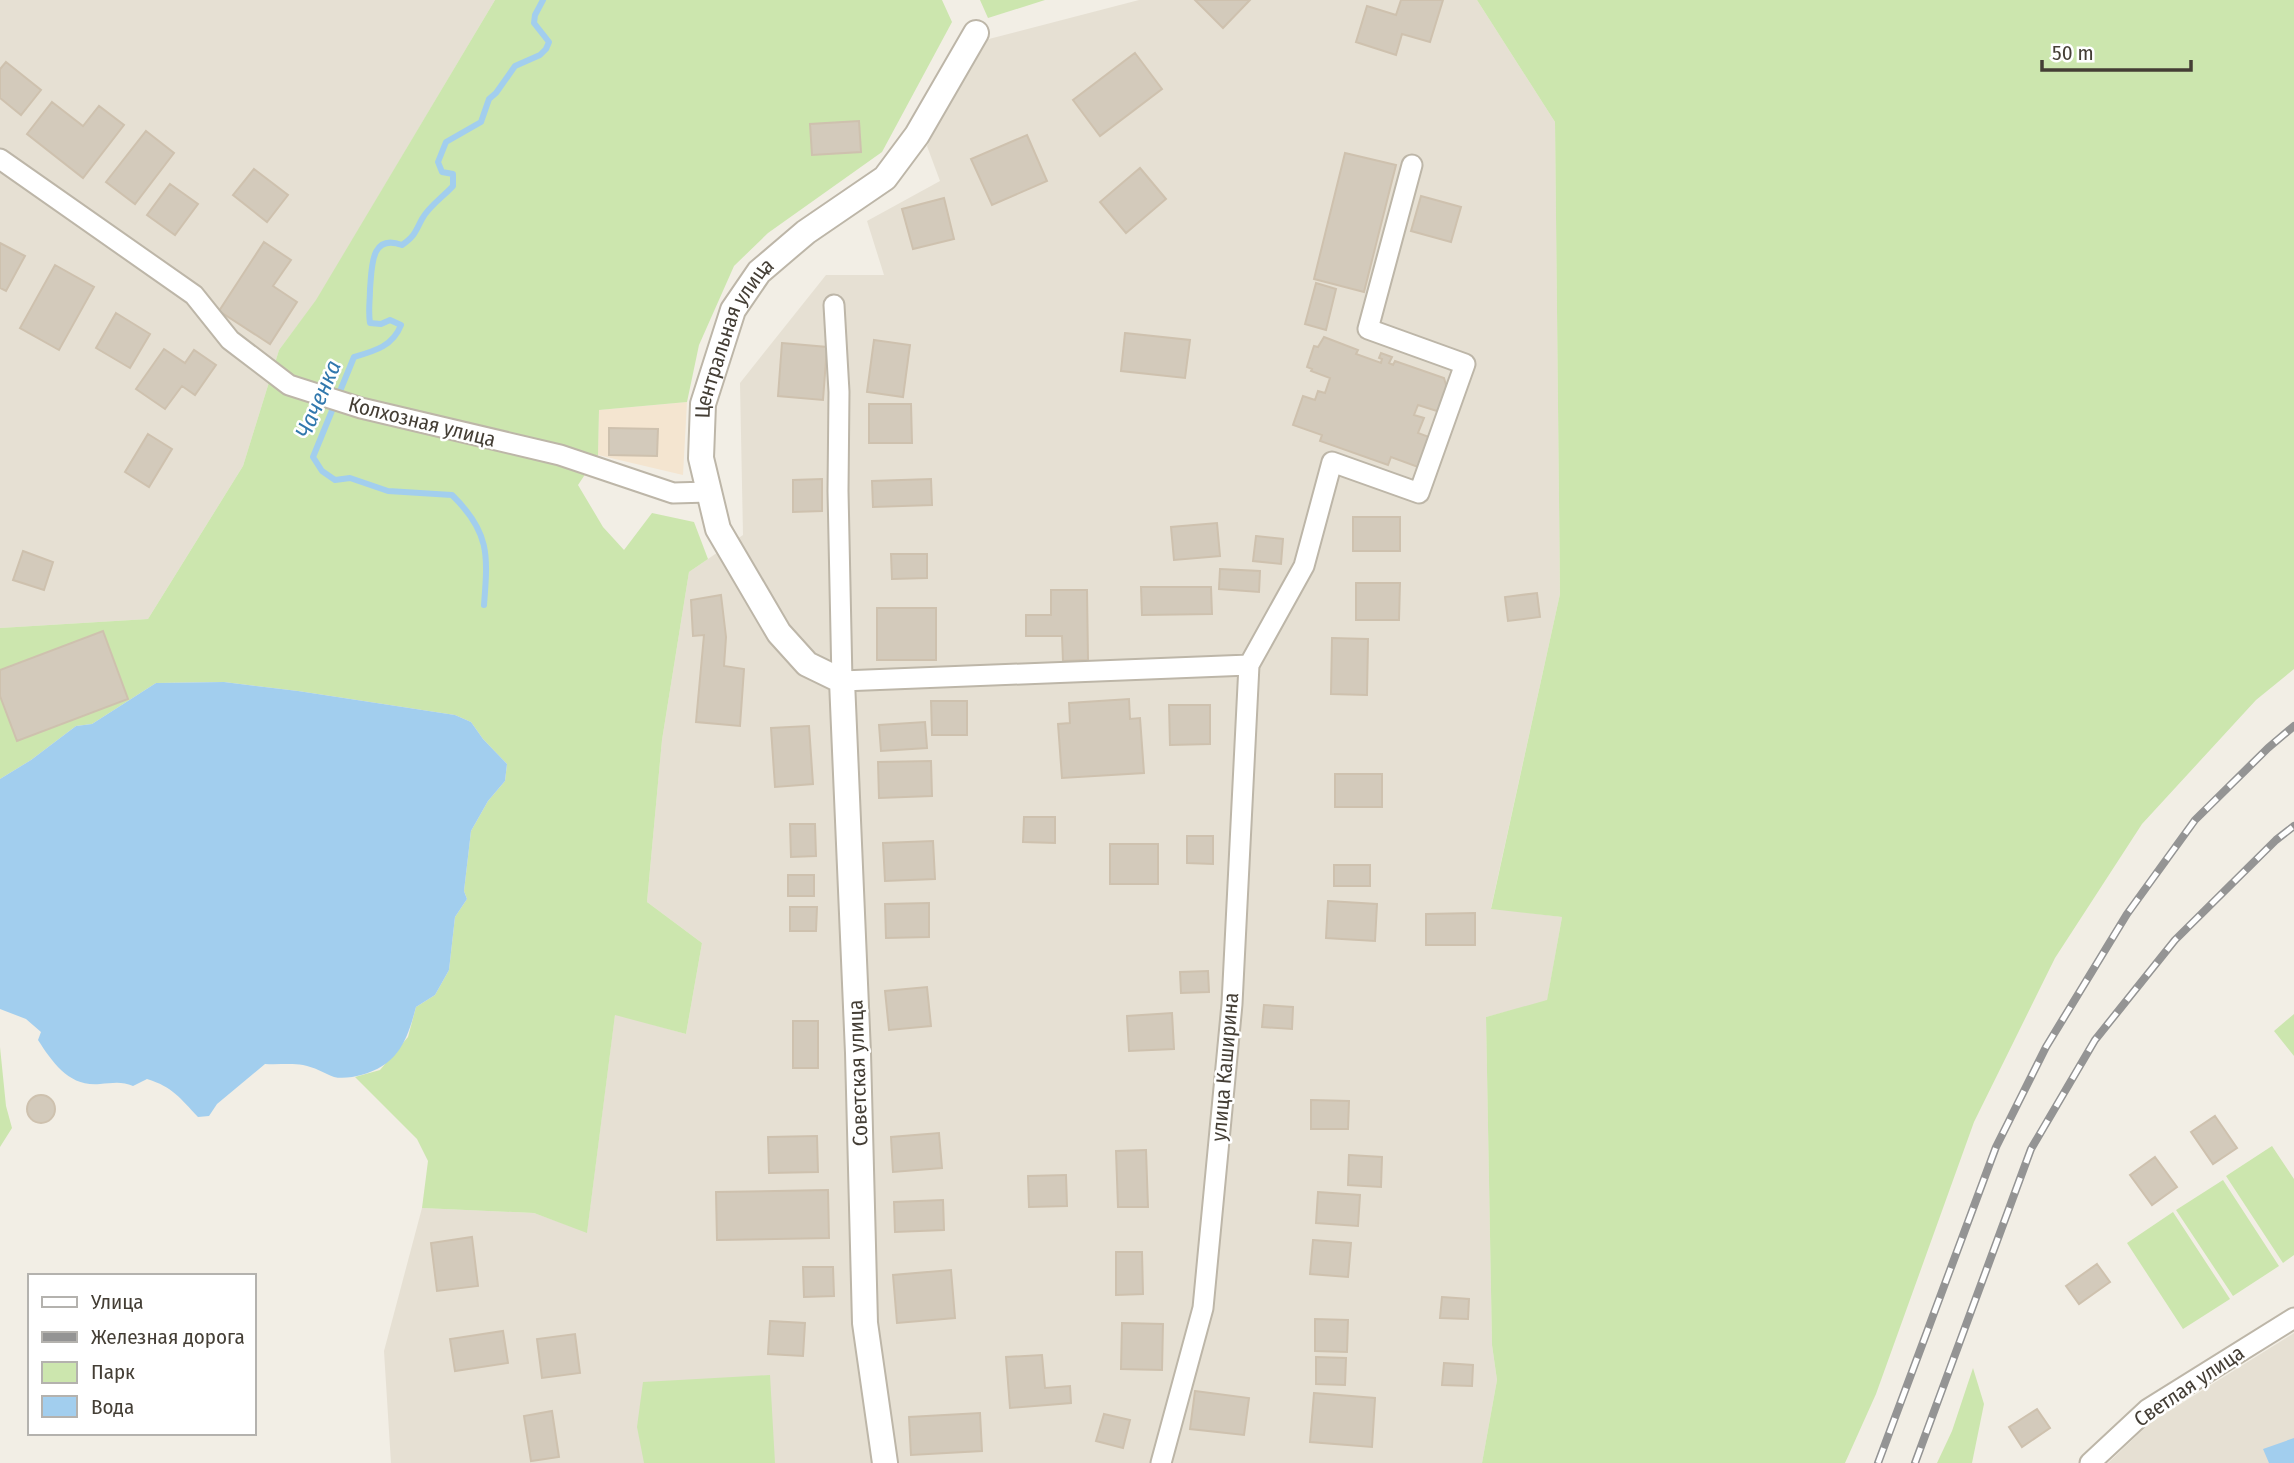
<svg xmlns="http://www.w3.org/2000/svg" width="2294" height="1463" font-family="'Fira Sans Condensed',sans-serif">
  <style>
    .residential { fill: #e6e0d3 }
    .commercial { fill: #f4e5d0 }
    .green { fill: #cce6ae }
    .water { fill: #a2ceee }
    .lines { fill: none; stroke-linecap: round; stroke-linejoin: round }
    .stream { stroke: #a2ceee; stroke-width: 6 }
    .building { fill: #d3cabb; stroke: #cec1ae; stroke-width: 2 }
    .minor-casing { stroke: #bdb6a8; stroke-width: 23 }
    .tertiary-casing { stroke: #bdb6a8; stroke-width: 28 }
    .minor { stroke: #fff; stroke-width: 19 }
    .tertiary { stroke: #fff; stroke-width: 24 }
    .rail-casing { stroke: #949494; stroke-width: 8 }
    .rail { stroke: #fff; stroke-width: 5; stroke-dasharray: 16; stroke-linecap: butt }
    .labels { text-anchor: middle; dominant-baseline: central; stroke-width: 5; stroke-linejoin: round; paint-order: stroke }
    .street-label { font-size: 21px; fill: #443e35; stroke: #fff }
    .water-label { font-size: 23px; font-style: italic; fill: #3178ad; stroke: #fff }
  </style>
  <rect width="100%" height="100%" fill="#f2eee5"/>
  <path class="residential" d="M0,0H495L316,301L279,350L243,466L148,619L0,628Z
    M1139,0H1477L1555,122L1560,594L1491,908L1562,917L1547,1001L1486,1017L1492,1345L1497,1380L1482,1463H391L384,1351L422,1208L534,1213L587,1232L615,1014L686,1034L702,943L647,902L662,740L689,572L743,535L740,383L826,275H884L867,221L940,181L927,146L981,41Z
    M2294,1333V1463H2108L2150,1423Z"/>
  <path class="commercial" d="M687,402L683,475L598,455L599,410Z"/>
  <path class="green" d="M495,0H942L952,22L882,152L768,233L734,266L699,345L687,402L599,410L598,455L578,485L603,527L624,550L652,513L694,522L708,559L689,572L662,740L647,902L702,943L686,1034L615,1015L587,1233L534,1213L422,1208L428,1161L417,1139L355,1077L380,1070L408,1037L416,1007L435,995L449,970L455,917L467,899L464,891L471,831L488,801L505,781L507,764L483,739L471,722L455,715L298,691L224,682L156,683L92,724L76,726L31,760L0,779V628L148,619L243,466L279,350L316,300Z
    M980,0H1045L988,18Z
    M1477,0H2294V669L2256,700L2142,824L2055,958L1974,1122L1876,1394L1845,1463H1482L1497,1380L1492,1345L1486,1017L1547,1000L1562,917L1491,909L1560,594L1555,122Z
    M2294,1014V1056L2274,1031Z
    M0,1047L6,1106L12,1128L0,1147Z
    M2272,1146L2294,1179V1255L2283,1263L2226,1176Z
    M2223,1180L2279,1266L2233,1296L2176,1210Z
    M2173,1212L2230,1299L2183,1329L2127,1243Z
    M1973,1368L1984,1404L1972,1463H1937L1952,1431Z
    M770,1375L775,1463H644L637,1427L643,1382Z"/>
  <path class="water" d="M224,682L298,691L455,715L471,722L483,739L507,764L505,781L488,801L471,831L464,891L467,899L455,917L449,970L435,995L416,1007C407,1041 398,1065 361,1075C354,1077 342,1079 334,1077C324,1073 314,1067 303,1065C291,1063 277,1065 265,1064L217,1104L209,1116L198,1117C180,1098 173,1087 147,1079L133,1086C122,1081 112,1083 100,1084C69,1087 53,1063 38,1040L41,1032L26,1019L0,1009V779L31,760L76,726L92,724L156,683Z
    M2294,1438V1463H2269L2263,1449Z"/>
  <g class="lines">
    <path class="stream" d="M484,605C488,555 490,532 452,495L388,491L350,478L335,480L322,471L313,457L354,357C375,351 393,346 401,325L390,320L381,324L370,323C368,311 370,301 370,289C372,268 370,233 402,245C415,236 415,232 422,219C429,206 443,197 453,186V174L442,172L438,162L446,142L481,122L489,99L496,93L515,66L540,55L546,49L549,42L534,23L535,15L543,0"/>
  </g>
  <path class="building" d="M1195,0H1250L1223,28Z
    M1401,0H1443L1430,42L1402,34L1396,55L1356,42L1367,6L1396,15Z
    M1135,53L1162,89L1100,136L1073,100Z
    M6,62L41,90L21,115L0,98V69Z
    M52,102L83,126L99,106L124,125L83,178L27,134Z
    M859,121L861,152L812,155L810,124Z
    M146,131L174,153L135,204L106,182Z
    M1027,135L1047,181L992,205L971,159Z
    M1345,153L1396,165L1364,292L1314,279Z
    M1140,168L1166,199L1126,233L1100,202Z
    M254,169L288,195L267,222L233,195Z
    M170,184L198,204L175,235L147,215Z
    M1421,196L1461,207L1451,242L1411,231Z
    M944,198L954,239L913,249L902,209Z
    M264,242L291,260L273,286L297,302L270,344L219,311Z
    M0,243L25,256L6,291L0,288Z
    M55,265L94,287L59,350L20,328Z
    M1316,283L1336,289L1326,330L1305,324Z
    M116,313L150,334L130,368L96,348Z
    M1125,333L1190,340L1185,378L1121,371Z
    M1324,337L1358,350L1356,354L1381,363L1382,359L1379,358L1381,353L1392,357L1389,363L1393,365L1395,361L1444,378L1446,385L1450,386L1442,410L1438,409L1437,411L1418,405L1414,415L1424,418L1418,433L1429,437L1418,467L1391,457L1388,465L1320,441L1322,435L1293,425L1303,396L1315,400L1318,391L1325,393L1330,378L1311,371L1312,369L1307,367L1314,346L1318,347Z
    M874,340L910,345L903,397L867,392Z
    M782,343L827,347L823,400L778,396Z
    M164,349L185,363L194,350L216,365L195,395L182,386L165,409L136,389Z
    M869,404H911L912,443H869Z
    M609,428L658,429L657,456L609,455Z
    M148,434L172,449L149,487L125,472Z
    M822,479V511L793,512V480Z
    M931,479L932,505L873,507L872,481Z
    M1353,517H1400V551H1353Z
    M1217,523L1220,556L1174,560L1171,527Z
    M1256,536L1283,539L1281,564L1253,561Z
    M23,551L53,562L44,590L13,580Z
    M891,554H927V578L892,579Z
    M1220,569L1260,571L1259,592L1219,589Z
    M1356,583H1400L1399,620H1356Z
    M1141,587H1211L1212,614L1142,615Z
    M1051,590H1087L1088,660L1063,661L1062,636H1026V615H1051Z
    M1537,593L1540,617L1508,621L1505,597Z
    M721,595L726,637L724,666L744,669L740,726L696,722L704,635L693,636L691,600Z
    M877,608H936V660H877Z
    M103,631L128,699L17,741L0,696V670Z
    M1332,638L1368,639L1367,695L1331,694Z
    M1129,699L1130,719L1140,718L1144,773L1062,778L1058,724L1070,723L1069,703Z
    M931,701H967V735H932Z
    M1169,705H1210V744L1170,745Z
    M925,722L927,748L881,751L879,725Z
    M809,726L813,784L775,787L771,728Z
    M931,761L932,796L879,798L878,762Z
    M1335,774H1382V807H1335Z
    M1024,817H1055V843L1023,842Z
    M790,824H815L816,856L791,857Z
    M1187,836H1213V864L1187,863Z
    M933,841L935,879L885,881L883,843Z
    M1110,844H1158V884H1110Z
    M1334,865H1370V886H1334Z
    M788,875H814V896H788Z
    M1328,901L1377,904L1375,941L1326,938Z
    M929,903V937L886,938L885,904Z
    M790,907H817L816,931H790Z
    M1475,913V945H1426V914Z
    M1208,971L1209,992L1181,993L1180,972Z
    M927,987L931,1026L889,1030L885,991Z
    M1264,1005L1293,1007L1292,1029L1262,1027Z
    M1172,1013L1174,1049L1129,1051L1127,1016Z
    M793,1021H818V1068H793Z
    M27 1109a14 14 0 1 1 28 0a14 14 0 1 1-28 0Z
    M1311,1100L1349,1101L1348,1129H1311Z
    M2215,1116L2237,1148L2213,1164L2191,1132Z
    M939,1133L942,1168L893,1172L891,1137Z
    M817,1136L818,1172L769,1173L768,1137Z
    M1146,1150L1148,1207H1118L1116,1151Z
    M1349,1155L1382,1157L1381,1187L1348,1185Z
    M2155,1157L2177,1187L2152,1205L2130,1175Z
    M1066,1175L1067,1206L1029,1207L1028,1176Z
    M828,1190L829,1238L717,1240L716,1192Z
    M1318,1192L1360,1195L1358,1226L1316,1223Z
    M943,1200L944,1230L895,1232L894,1202Z
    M472,1237L478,1286L437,1291L431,1243Z
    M1313,1240L1351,1243L1348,1277L1310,1274Z
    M1116,1252H1142L1143,1294L1116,1295Z
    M2097,1264L2110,1282L2079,1304L2066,1286Z
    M803,1267H833L834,1296L804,1297Z
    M951,1270L955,1318L897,1323L893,1275Z
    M1442,1297L1469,1299L1468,1319L1440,1318Z
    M1315,1319L1348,1320L1347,1352L1315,1351Z
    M770,1321L805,1323L803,1356L768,1354Z
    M1122,1323L1163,1324L1162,1370L1121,1369Z
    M503,1331L508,1363L455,1371L450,1339Z
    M575,1334L580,1373L542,1378L537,1339Z
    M1042,1355L1045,1388L1070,1386L1071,1403L1010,1408L1006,1357Z
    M1316,1357L1346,1358L1345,1385L1316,1384Z
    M1444,1363L1473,1365L1472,1386L1442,1385Z
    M1195,1391L1249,1398L1244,1435L1190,1429Z
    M1314,1393L1375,1398L1372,1447L1310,1442Z
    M2037,1409L2050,1428L2022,1447L2009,1427Z
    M552,1411L559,1457L531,1461L524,1416Z
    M980,1413L982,1451L911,1455L909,1417Z
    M1104,1414L1130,1420L1123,1448L1096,1441Z"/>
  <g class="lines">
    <g class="minor-casing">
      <path id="minor" d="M0,159L194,295L230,340L289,385L361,408L560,455L673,493L709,492
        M834,305L839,392L838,491L842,681L1249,665
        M1161,1463L1203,1308L1232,1004L1249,665L1304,566L1332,462L1419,493L1465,364L1368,329L1412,165
        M2090,1463L2148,1409L2294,1318"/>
    </g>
    <g class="tertiary-casing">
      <g id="tertiary">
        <path id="s1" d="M885,1463L865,1323L858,1053L842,681L807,664L779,633L718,529L701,458L703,404L733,310L759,272L806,232L885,178L917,135L976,33"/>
      </g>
    </g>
    <use href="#minor" class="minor"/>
    <use href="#tertiary" class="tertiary"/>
    <g class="rail-casing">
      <path id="rail" d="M1878,1463L1996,1147L2046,1047L2127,914L2195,820L2268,748L2294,726
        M1915,1463L2031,1149L2095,1040L2175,940L2276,840L2294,826"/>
    </g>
    <use href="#rail" class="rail"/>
  </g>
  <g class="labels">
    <g class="street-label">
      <text stroke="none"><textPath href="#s1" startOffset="1185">Центральная улица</textPath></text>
      <text transform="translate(422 422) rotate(14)">Колхозная улица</text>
      <text transform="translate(1225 1067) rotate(-85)">улица Каширина</text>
      <text transform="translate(858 1073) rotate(-92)">Советская улица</text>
      <text transform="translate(2189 1386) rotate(-34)">Светлая улица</text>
    </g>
    <g class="water-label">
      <text transform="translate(318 399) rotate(-67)">Чаченка</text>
    </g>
  </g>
  <rect x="28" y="1274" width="228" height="161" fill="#ffffff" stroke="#b4b2ae" stroke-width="2"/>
  <rect x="42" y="1297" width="35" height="10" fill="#ffffff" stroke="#b4b2ae" stroke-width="2"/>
  <text x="91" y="1309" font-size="21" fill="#443e35">Улица</text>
  <rect x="42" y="1332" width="35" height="10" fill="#949494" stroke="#b4b2ae" stroke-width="2"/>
  <text x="91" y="1344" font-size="21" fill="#443e35">Железная дорога</text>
  <rect x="42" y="1362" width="35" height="21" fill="#cce6ae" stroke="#b4b2ae" stroke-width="2"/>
  <text x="91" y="1379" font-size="21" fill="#443e35">Парк</text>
  <rect x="42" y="1396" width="35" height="21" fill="#a2ceee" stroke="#b4b2ae" stroke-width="2"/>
  <text x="91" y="1414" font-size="21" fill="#443e35">Вода</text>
  <path d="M2042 60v10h149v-10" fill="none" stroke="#443e35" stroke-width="3.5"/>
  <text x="2052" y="60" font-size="21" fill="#443e35" stroke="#ffffff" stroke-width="5" paint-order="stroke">50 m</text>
</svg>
